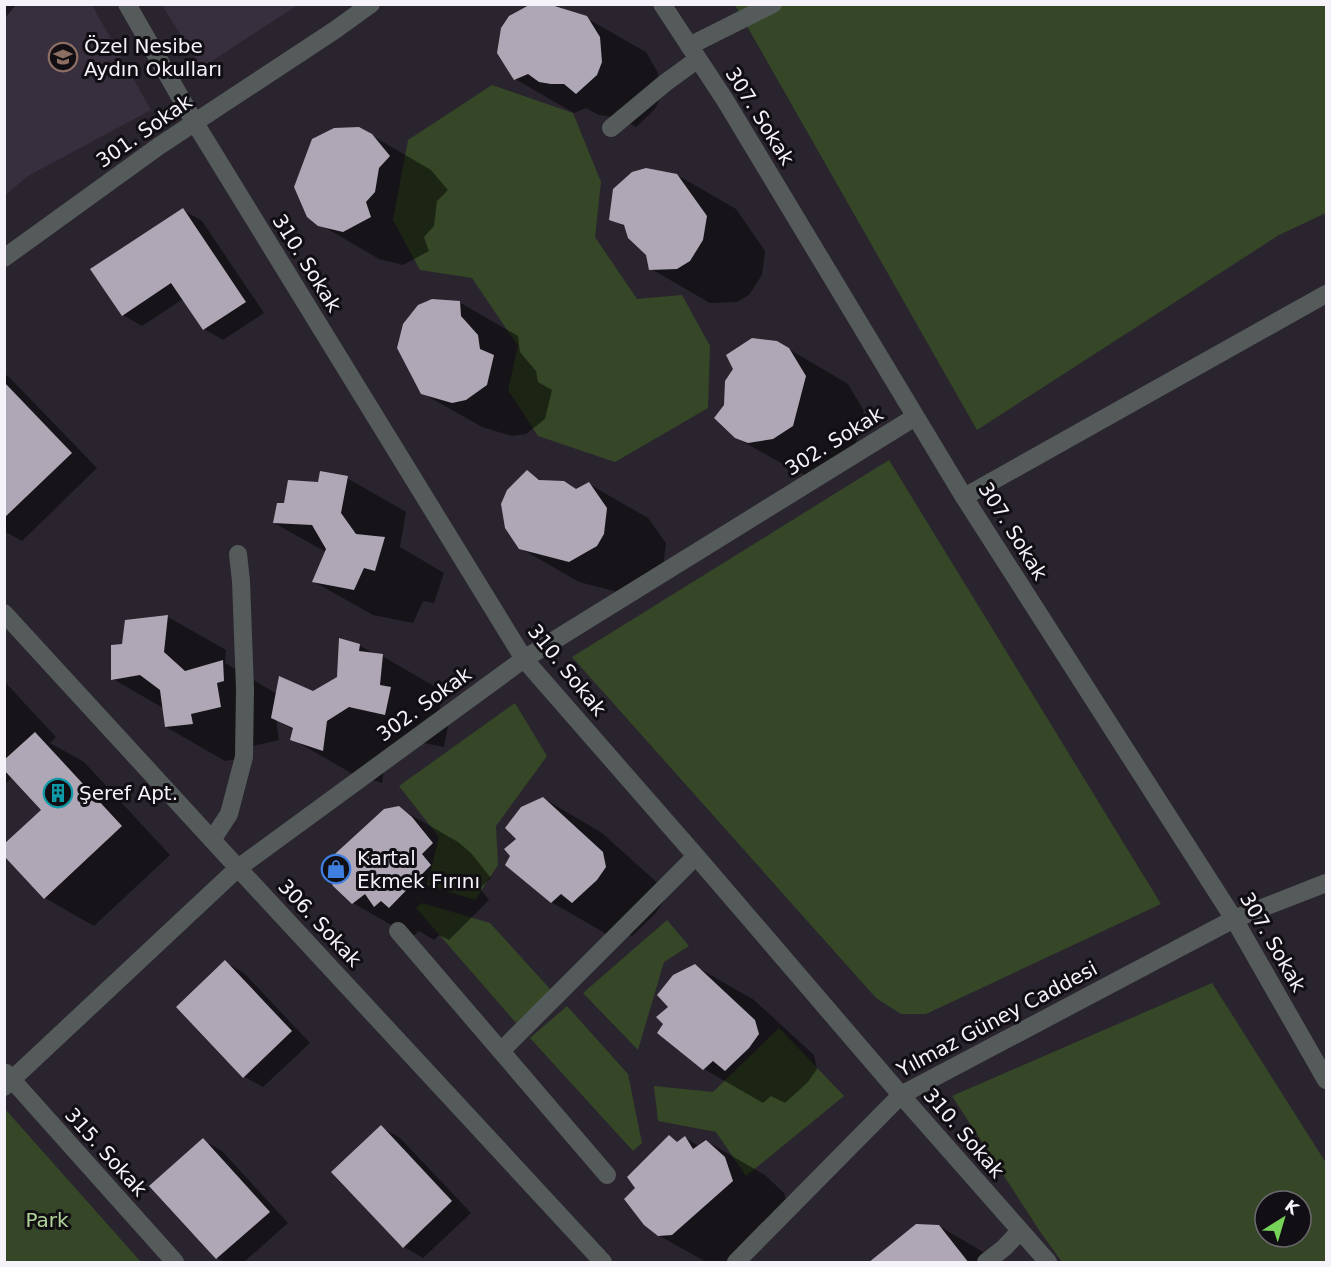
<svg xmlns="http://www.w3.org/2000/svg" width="1331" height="1267" font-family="'DejaVu Sans',sans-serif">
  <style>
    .education { fill: #372e3e }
    .green { fill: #354727; fill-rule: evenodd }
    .shadow { fill: #0007 }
    .building { fill: #afa7b5 }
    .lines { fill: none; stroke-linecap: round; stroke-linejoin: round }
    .minor { stroke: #545b5a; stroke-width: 18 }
    .labels { text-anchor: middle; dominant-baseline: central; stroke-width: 6; stroke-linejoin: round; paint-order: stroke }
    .poi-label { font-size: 20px; fill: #f6f2f9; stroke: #110f13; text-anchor: start }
    .street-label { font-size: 20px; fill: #f6f2f9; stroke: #110f13 }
    .park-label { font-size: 20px; fill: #b1d498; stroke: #110f13 }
  </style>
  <rect width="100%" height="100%" fill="#2a242f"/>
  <path class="education" d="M5,4L92,5L151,110L28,176L5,195Z
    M162,5H298L201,68Z"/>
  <path class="green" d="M735,5H1326V213L1279,235L977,430Z
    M492,85L573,113L601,182L595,237L637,299L682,295L710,346L708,408L615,462L538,436L508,390L518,346L472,278L420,270L393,220L408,140Z
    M889,460L1161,904L926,1014H901L876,998L572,657Z
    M515,703L547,756L496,826L498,865L475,900L427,885L439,837L399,786Z
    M422,903L490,923L551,990L516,1023L416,908Z
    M667,920L689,946L664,962L638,1050L583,993Z
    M1212,983L1326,1163V1262H1062L1041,1233L952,1096ZM1265,1201H1301V1237H1265Z
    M567,1006L628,1074L642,1143L633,1151L530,1038Z
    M779,1028L844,1096L746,1176L716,1132L658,1121L654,1086L713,1092Z
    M6,1110L141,1262H5L4,1111Z"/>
  <path class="shadow" d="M4,4H17L4,19Z
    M586,18L646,52L658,73L661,96L655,109L636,127L619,118L599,115L586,108L574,113L515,79Z
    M371,135L431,170L448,190L437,201L434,226L424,237L429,251L403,265L379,259L319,224Z
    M677,175L736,209L765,251L762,275L749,295L737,302L710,303L651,269L647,254L627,228L611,219Z
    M183,210L202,221L264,313L223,340L204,329L183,299L142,326L123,315Z
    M459,302L518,336L520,352L536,371L538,382L552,390L545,419L526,434L512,436L482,427L422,393Z
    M777,342L848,384L864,411L852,459L808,476L795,471L735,437Z
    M4,374L8,376L97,468L22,541L4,531Z
    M527,472L544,482L577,490L589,484L648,518L666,543L663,568L629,595L579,582L520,548Z
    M347,478L406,512L400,547L444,573L434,603L423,601L413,623L373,615L314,582L326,552L274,523L286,505L320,483Z
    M168,617L226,650L225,663L277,694L313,693L339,678L359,645L376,655L382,656L441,690L439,717L449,722L444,747L408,740L386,755L382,783L351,773L292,739L294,730L276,719L279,740L249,747L251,757L225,761L166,727L163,708L113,679L124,645Z
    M4,681L56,737L50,743L84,762L170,855L94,926L45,898L4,854L43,810L13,777L4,785Z
    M543,798L602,833L662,887L664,901L655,914L632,936L619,928L610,936L551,902L518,839Z
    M399,808L458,842L471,853L491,878L480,888L489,900L449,940L439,935L434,940L419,931L412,937L353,903Z
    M225,962L244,973L310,1043L263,1087L243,1076Z
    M695,966L754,1000L814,1055L817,1069L808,1082L785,1103L771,1096L763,1103L704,1069L665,1024L670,1007Z
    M381,1127L400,1138L471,1213L423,1258L404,1247Z
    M669,1137L679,1143L685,1138L699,1146L706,1141L765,1175L784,1193L791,1215L738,1262H706L658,1235L637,1189Z
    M203,1140L222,1151L288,1223L244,1262H225L217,1258L151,1186Z
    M939,1226L1000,1262H871Z"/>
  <path class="building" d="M531,4H548L587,16L600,37L602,62L597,75L576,94L564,84H551L539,82L528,74L514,80L497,53L501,28L509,16Z
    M359,127L372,134L390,156L379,168L375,192L366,202L371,217L343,232L318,226L307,217L294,187L312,139L334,128Z
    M646,168L677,174L707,216L703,240L690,261L677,269L649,270L646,255L628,238L624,225L609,220L613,189L632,172Z
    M183,208L246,302L203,330L171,283L122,316L90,269Z
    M432,299L460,301L461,316L478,335L480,349L494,355L487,385L466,400L452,403L421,394L397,348L403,324L418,305Z
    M752,338L777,341L789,348L806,376L793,426L773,439L748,443L735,438L714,418L724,405L725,381L733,369L726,355Z
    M4,382L72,453L4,518Z
    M527,470L539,480L564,481L576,489L589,482L607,508L604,534L597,546L569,562L519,549L505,528L501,504L507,490Z
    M320,471L348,476L341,513L356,534L385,537L375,571L364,568L354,590L312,582L326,549L312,525L273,523L277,503H284L288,480L318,482Z
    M168,615L164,652L185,671L223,660L224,681L217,683L221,707L191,714L193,724L165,727L160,690L140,675L111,680V645L122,644L125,620Z
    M339,638L360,644L359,651L383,654L380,685L391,687L385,715L349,707L327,721L323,751L290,740L293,728L271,718L279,676L313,691L337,677Z
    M35,732L122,826L44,899L4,856V844L41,810L4,770V760Z
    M543,797L603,852L606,867L597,880L572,903L561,894L551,903L505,865L510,856L504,849L516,839L505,828L521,807Z
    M399,806L412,817L433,843L422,854L431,865L389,908L381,901L374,907L365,894L352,904L333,886L324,864L384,809Z
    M225,960L292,1031L243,1078L176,1007Z
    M695,964L755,1020L759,1034L749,1048L725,1071L713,1061L703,1070L657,1033L663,1024L656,1017L668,1007L657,995L673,975Z
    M381,1125L452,1201L403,1248L331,1172Z
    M669,1135L677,1142L685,1136L693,1149L706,1140L725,1157L733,1181L672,1235L658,1236L644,1225L624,1199L635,1188L627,1177Z
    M203,1138L270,1212L216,1259L149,1186Z
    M916,1224L939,1225L969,1263H868Z"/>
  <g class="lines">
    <path class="minor" d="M127,4L195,123L524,659L696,856L901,1095L1048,1262
      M662,4L725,100L964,497L1234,919L1326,1080
      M689,46L773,4
      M611,128L665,83L698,59
      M4,258L159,146L335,30L371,4
      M964,497L1326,294
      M4,613L238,868L603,1262
      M212,840L229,814L244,757L245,689L241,581L238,554
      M398,931L607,1175
      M501,1051L696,856
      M6,1073L175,1262
      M4,1087L238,868L524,659L915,417
      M736,1262L901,1095L1234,919L1326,883
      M986,1262L1004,1248L1020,1231"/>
  </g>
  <defs>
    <g id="school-ring" transform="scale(1.5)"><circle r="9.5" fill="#110f13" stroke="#8d6e63" stroke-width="1.5"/><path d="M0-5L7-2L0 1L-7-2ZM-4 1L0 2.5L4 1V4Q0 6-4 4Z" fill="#8d6e63"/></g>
    <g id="building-ring" transform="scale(1.5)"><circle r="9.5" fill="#110f13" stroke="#0f9aa8" stroke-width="1.5"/><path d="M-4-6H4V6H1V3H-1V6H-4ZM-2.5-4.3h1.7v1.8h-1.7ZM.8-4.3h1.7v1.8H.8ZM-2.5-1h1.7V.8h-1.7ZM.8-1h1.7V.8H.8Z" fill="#0f9aa8"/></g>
    <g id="shop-ring" transform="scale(1.5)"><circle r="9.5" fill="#110f13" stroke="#3f7fe0" stroke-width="1.5"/><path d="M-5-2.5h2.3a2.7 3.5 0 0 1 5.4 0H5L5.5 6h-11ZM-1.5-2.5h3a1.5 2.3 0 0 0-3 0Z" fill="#3f7fe0"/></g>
  </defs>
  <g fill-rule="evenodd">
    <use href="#school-ring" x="63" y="57"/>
    <use href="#building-ring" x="58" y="793"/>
    <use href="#shop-ring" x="336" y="869"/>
  </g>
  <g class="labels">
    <g class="poi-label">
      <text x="84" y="46">Özel Nesibe<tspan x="84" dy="23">Aydın Okulları</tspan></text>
      <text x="79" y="793">Şeref Apt.</text>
      <text x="357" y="858">Kartal<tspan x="357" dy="23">Ekmek Fırını</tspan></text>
    </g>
    <g class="street-label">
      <text transform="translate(760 116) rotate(58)">307. Sokak</text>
      <text transform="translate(144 131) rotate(-35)">301. Sokak</text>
      <text transform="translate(307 263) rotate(58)">310. Sokak</text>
      <text transform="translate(834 441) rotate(-32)">302. Sokak</text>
      <text transform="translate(1013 531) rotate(58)">307. Sokak</text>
      <text transform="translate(567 670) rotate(51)">310. Sokak</text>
      <text transform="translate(424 704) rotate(-36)">302. Sokak</text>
      <text transform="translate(320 923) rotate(47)">306. Sokak</text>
      <text transform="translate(1273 942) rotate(60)">307. Sokak</text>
      <text transform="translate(997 1019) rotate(-28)">Yılmaz Güney Caddesi</text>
      <text transform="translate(964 1133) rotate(49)">310. Sokak</text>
      <text transform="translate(106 1152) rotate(48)">315. Sokak</text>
    </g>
    <g class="park-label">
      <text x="47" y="1220">Park</text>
    </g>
  </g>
  <rect width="1331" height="1267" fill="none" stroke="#f6f2f9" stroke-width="12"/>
  <g transform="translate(1283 1219) rotate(37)"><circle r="28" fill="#110f13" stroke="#6d6a6f" stroke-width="1.5"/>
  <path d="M0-4.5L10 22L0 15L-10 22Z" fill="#77d259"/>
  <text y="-9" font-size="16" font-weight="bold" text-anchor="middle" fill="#f6f2f9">K</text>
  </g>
</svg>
